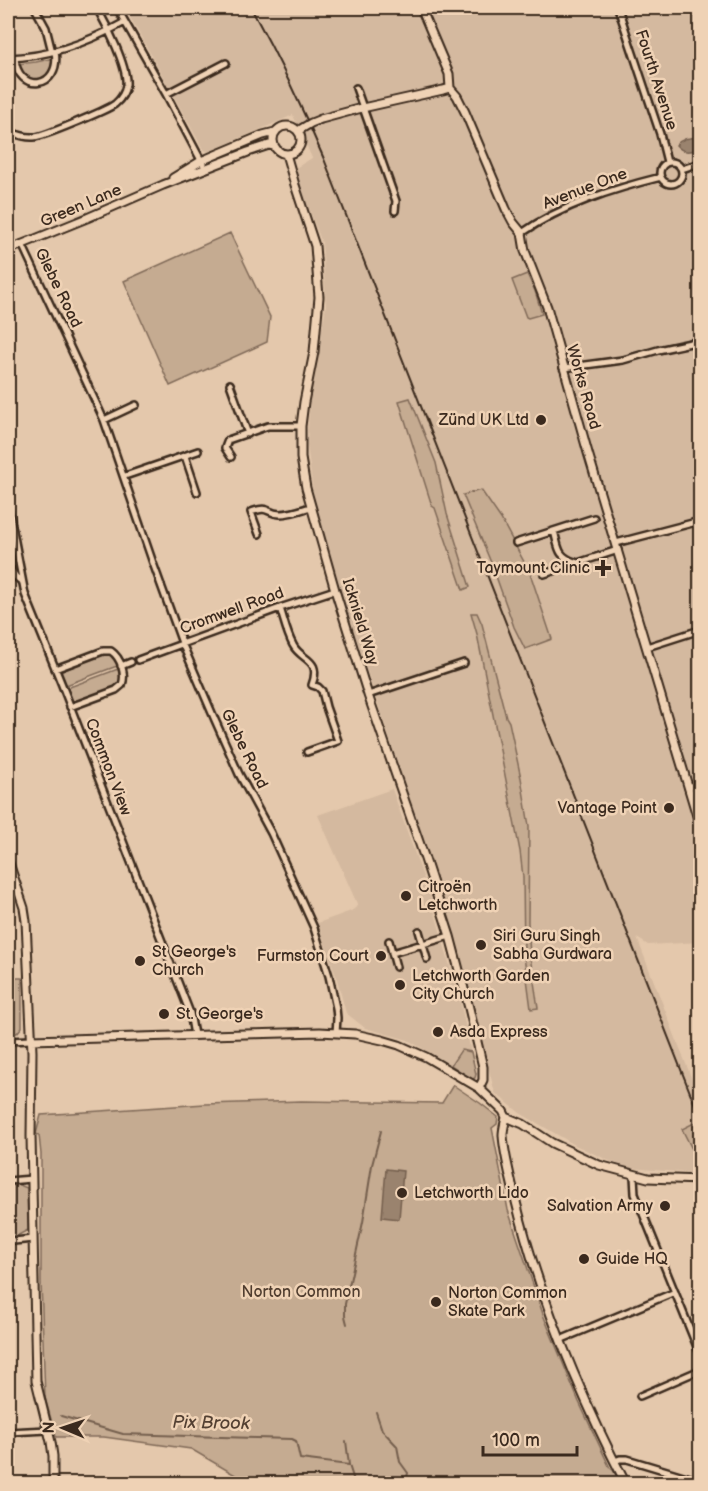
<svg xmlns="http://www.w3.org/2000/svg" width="708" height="1491" font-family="'Balsamiq Sans',sans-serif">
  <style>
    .built { fill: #d4b99f; fill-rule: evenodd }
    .green { fill: #c5ab91; stroke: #806a58; stroke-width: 1.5 }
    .water { fill: #9a836e; stroke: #745f4e; stroke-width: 1.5 }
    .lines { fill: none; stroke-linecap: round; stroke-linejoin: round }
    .stream { stroke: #745f4e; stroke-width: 2 }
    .minor-casing { stroke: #3b2a1e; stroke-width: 10 }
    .tertiary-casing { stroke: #3b2a1e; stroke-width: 11 }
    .minor { stroke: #efd2b5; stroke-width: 5 }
    .tertiary { stroke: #efd2b5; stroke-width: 7 }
    .rail { stroke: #3b2a1e; stroke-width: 2 }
    .tertiary-bridge-casing { stroke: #3b2a1e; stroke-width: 11; stroke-linecap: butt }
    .tertiary-bridge { stroke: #efd2b5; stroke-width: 7 }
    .poi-dot { fill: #3b2a1e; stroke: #efd2b5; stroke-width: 2 }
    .labels { text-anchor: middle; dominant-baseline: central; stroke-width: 5; stroke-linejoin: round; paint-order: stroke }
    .street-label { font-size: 16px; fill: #3b2a1e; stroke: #efd2b5 }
    .poi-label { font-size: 16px; fill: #3b2a1e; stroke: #efd2b5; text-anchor: start }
    .park-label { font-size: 16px; fill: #503d2f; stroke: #efd2b5 }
    .water-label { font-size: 18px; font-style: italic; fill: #534032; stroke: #efd2b5 }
  </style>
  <rect width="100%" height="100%" fill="#e4c8ac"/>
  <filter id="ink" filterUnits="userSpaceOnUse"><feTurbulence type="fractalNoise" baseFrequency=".0167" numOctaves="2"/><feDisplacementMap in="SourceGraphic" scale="12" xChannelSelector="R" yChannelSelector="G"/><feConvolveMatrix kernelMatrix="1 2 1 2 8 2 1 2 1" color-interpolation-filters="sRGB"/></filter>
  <g filter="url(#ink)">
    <path class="built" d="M125,8H700V942L648,945L637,938L700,1100V1174L631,1168L612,1162L575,1145L520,1113L495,1093L462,968L405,785L326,548L313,492L307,444L310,395L326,306L322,243L294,169L312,158L293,115L209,152L203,149ZM480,490L525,649L514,627L492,565L463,495Z
      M392,789L431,899L461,1005L471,1052L459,1051L451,1065L408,1040L365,1028L346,1013L337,979L318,923L351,911L358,906L318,815Z"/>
    <path class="green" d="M55,58C55,63 52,72 48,76C41,83 27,81 21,73C19,70 19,67 17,64L36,62Z
      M230,233L270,317L267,342L170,386L124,281Z
      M527,274L535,291L542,314L528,318L526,317L512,280Z
      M410,398L436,463L447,514L469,584L470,587L463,590L435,508L432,506L399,401Z
      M481,490L501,519L530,573L552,639L525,649L514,627L492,565L463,495Z
      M471,613H477L482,624L506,717L509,722L521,778L529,826L528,922L530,956L538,1008L531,1009L524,956L523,877L520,851L477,634Z
      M106,653L113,655L117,666L66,685L61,673L62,671Z
      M118,669C120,676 122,681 115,687L73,702L67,688Z
      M8,978H22V1027L17,1033H8Z
      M461,1050L471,1052L476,1074L475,1078L472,1079L451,1065Z
      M453,1085L480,1103L498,1117L497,1124L492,1128L508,1210L544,1317L579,1402L610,1468L613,1470L620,1483H255L242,1479L191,1449L104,1437H56L45,1398L41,1282V1154L39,1135L36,1134L41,1115L205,1104L301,1101L442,1103Z
      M694,1123L700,1139V1165L682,1129Z
      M17,1184L27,1188L28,1230L15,1237L8,1235V1187Z"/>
    <path class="water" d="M700,137V151L699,149C689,152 683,153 676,145C683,137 690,138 700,137Z
      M386,1169L403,1171L399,1219L382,1217Z"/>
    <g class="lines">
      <path class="stream" d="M347,1324L345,1316V1304L363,1222L372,1165L381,1131
        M376,1412L382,1430L397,1446L400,1462L408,1473L407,1477L402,1484
        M61,1416L123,1434L292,1439L296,1441L300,1459L349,1465
        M346,1441L349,1465L355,1484"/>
      <g class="minor-casing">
        <path id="minor" d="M35,8L46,28L52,52
          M117,8L166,94L203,164
          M618,8L660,134L667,162
          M8,58C49,57 89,42 125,22
          M15,58C17,94 62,90 55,51
          M356,88L396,201L395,211
          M166,94L226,63
          M8,131C16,134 24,138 34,137C43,137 107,110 115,104C121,99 125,92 126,85C128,67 106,24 97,8
          M660 173a11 11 0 1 1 22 0a11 11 0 1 1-22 0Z
          M682,169L700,163
          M522,233C562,205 613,189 661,177
          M22,244L104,420L153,563L182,643L215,720L239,774L271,833L314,928L329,976L336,1008L337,1018L336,1033
          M563,368L623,360L658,350L700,341
          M230,384L248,434
          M104,420L136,405
          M185,456L197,492
          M231,457L225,448L228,440L268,426H301
          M125,476L198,451
          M8,505L25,594L62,685L190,1013L194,1035
          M554,531C559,548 557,556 575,562
          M259,534L251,512C270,505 265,513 280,514C290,514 301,510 310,507
          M516,543L594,518
          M616,543L700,521
          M8,566L16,577L21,581
          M544,574L618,550
          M280,608C284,620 287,634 293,645C301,661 322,658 312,685L318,687L322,691L326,707L338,741L307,752
          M647,647L700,630
          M138,660L280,608L335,590
          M121,666L131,662
          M55,669L103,651H111C121,658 126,674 122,685L116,690L70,707
          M368,695L464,663
          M688,787L700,783
          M419,931L427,959
          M389,941L396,967
          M392,953L450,936
          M8,1041L31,1040
          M634,1176L635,1194L700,1354
          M8,1181L32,1179
          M8,1239L14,1241L33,1239
          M560,1340L675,1292
          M640,1396L700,1370
          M8,1432L48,1430
          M615,1461L620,1459H627L700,1481"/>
      </g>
      <g class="tertiary-casing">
        <path id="tertiary" d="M421,8L449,74L450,88L457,96L465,112L506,209L513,222L522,233L525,251L547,307L588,453L700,826
          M321,119L358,109L443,90L450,88
          M273 140a14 14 0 1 1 28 0a14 14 0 1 1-28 0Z
          M286,154L295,185L315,246L319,297L314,352L304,402L301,426V458L306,488L335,590L368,695L425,859L450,936L469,1008L483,1067V1080L479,1088
          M173,178L201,161L263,135L275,132
          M8,250L87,218L163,185L248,152L269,145L274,146
          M8,860L24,908L26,921L32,1052L31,1136L36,1381L51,1442L53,1456V1484
          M31,1040L320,1032L355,1034L382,1040L399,1045L426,1057L479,1088L503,1111L506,1117L523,1124L552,1143L599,1165L648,1178L700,1180
          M506,1117C505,1123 503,1129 503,1135C504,1155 511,1178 515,1198C539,1297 579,1393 626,1484"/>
      </g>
      <use href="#minor" class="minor"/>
      <use href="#tertiary" class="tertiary"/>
      <path class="rail" d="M251,8C278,57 302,107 324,159L700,1118"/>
      <g class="tertiary-bridge-casing">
        <path id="tertiary-bridge" d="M301,129L311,123L321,119"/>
      </g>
      <use href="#tertiary-bridge" class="tertiary-bridge"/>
    </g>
  </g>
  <g class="poi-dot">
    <circle cx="541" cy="420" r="6"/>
    <path d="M600 559h6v6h6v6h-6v6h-6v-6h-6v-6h6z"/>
    <circle cx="669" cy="808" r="6"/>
    <circle cx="406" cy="896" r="6"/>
    <circle cx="481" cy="945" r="6"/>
    <circle cx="381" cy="956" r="6"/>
    <circle cx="140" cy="961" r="6"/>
    <circle cx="400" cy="985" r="6"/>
    <circle cx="164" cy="1014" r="6"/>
    <circle cx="438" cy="1032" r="6"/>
    <circle cx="402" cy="1193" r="6"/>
    <circle cx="665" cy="1206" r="6"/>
    <circle cx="584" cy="1259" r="6"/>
    <circle cx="436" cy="1302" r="6"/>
  </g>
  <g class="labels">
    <g class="street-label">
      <text transform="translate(656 80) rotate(72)">Fourth Avenue</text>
      <text transform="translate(585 189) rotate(-21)">Avenue One</text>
      <text transform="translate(81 206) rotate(-23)">Green Lane</text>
      <text transform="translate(58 288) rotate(64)">Glebe Road</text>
      <text transform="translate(583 387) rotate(74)">Works Road</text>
      <text transform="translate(232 611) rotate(-20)">Cromwell Road</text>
      <text transform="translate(360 622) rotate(73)">Icknield Way</text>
      <text transform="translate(244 749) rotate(64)">Glebe Road</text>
      <text transform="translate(108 767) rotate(69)">Common View</text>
    </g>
    <g class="poi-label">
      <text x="529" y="420" text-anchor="end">Zünd UK Ltd</text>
      <text x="590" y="568" text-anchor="end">Taymount Clinic</text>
      <text x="657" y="808" text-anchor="end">Vantage Point</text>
      <text x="418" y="887">Citroën<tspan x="418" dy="18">Letchworth</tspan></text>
      <text x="493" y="936">Siri Guru Singh<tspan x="493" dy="18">Sabha Gurdwara</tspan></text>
      <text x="152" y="952">St George's<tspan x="152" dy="18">Church</tspan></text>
      <text x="369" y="956" text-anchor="end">Furmston Court</text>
      <text x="412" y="976">Letchworth Garden<tspan x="412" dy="18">City Church</tspan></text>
      <text x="176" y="1014">St. George's</text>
      <text x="450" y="1032">Asda Express</text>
      <text x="414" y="1193">Letchworth Lido</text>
      <text x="653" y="1206" text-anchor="end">Salvation Army</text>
      <text x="596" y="1259">Guide HQ</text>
      <text x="448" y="1293">Norton Common<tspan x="448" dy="18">Skate Park</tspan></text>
    </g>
    <g class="park-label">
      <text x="301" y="1292">Norton Common</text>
    </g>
    <g class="water-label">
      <text transform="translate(211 1423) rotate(1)">Pix Brook</text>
    </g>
  </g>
  <rect width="708" height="1491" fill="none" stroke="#efd2b5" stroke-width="30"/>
  <rect x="15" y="15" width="678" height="1461" fill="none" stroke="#3b2a1e" stroke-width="2" filter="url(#ink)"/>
  <g transform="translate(63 1428) rotate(272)" stroke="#efd2b5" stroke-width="4.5" paint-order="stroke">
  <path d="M0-4.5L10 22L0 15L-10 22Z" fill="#3b2a1e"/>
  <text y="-9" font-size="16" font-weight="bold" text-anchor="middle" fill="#3b2a1e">N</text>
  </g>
  <path d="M483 1446v9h94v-9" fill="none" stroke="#3b2a1e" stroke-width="3"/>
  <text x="492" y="1446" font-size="18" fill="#3b2a1e" stroke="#efd2b5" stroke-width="4.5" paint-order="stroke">100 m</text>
</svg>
